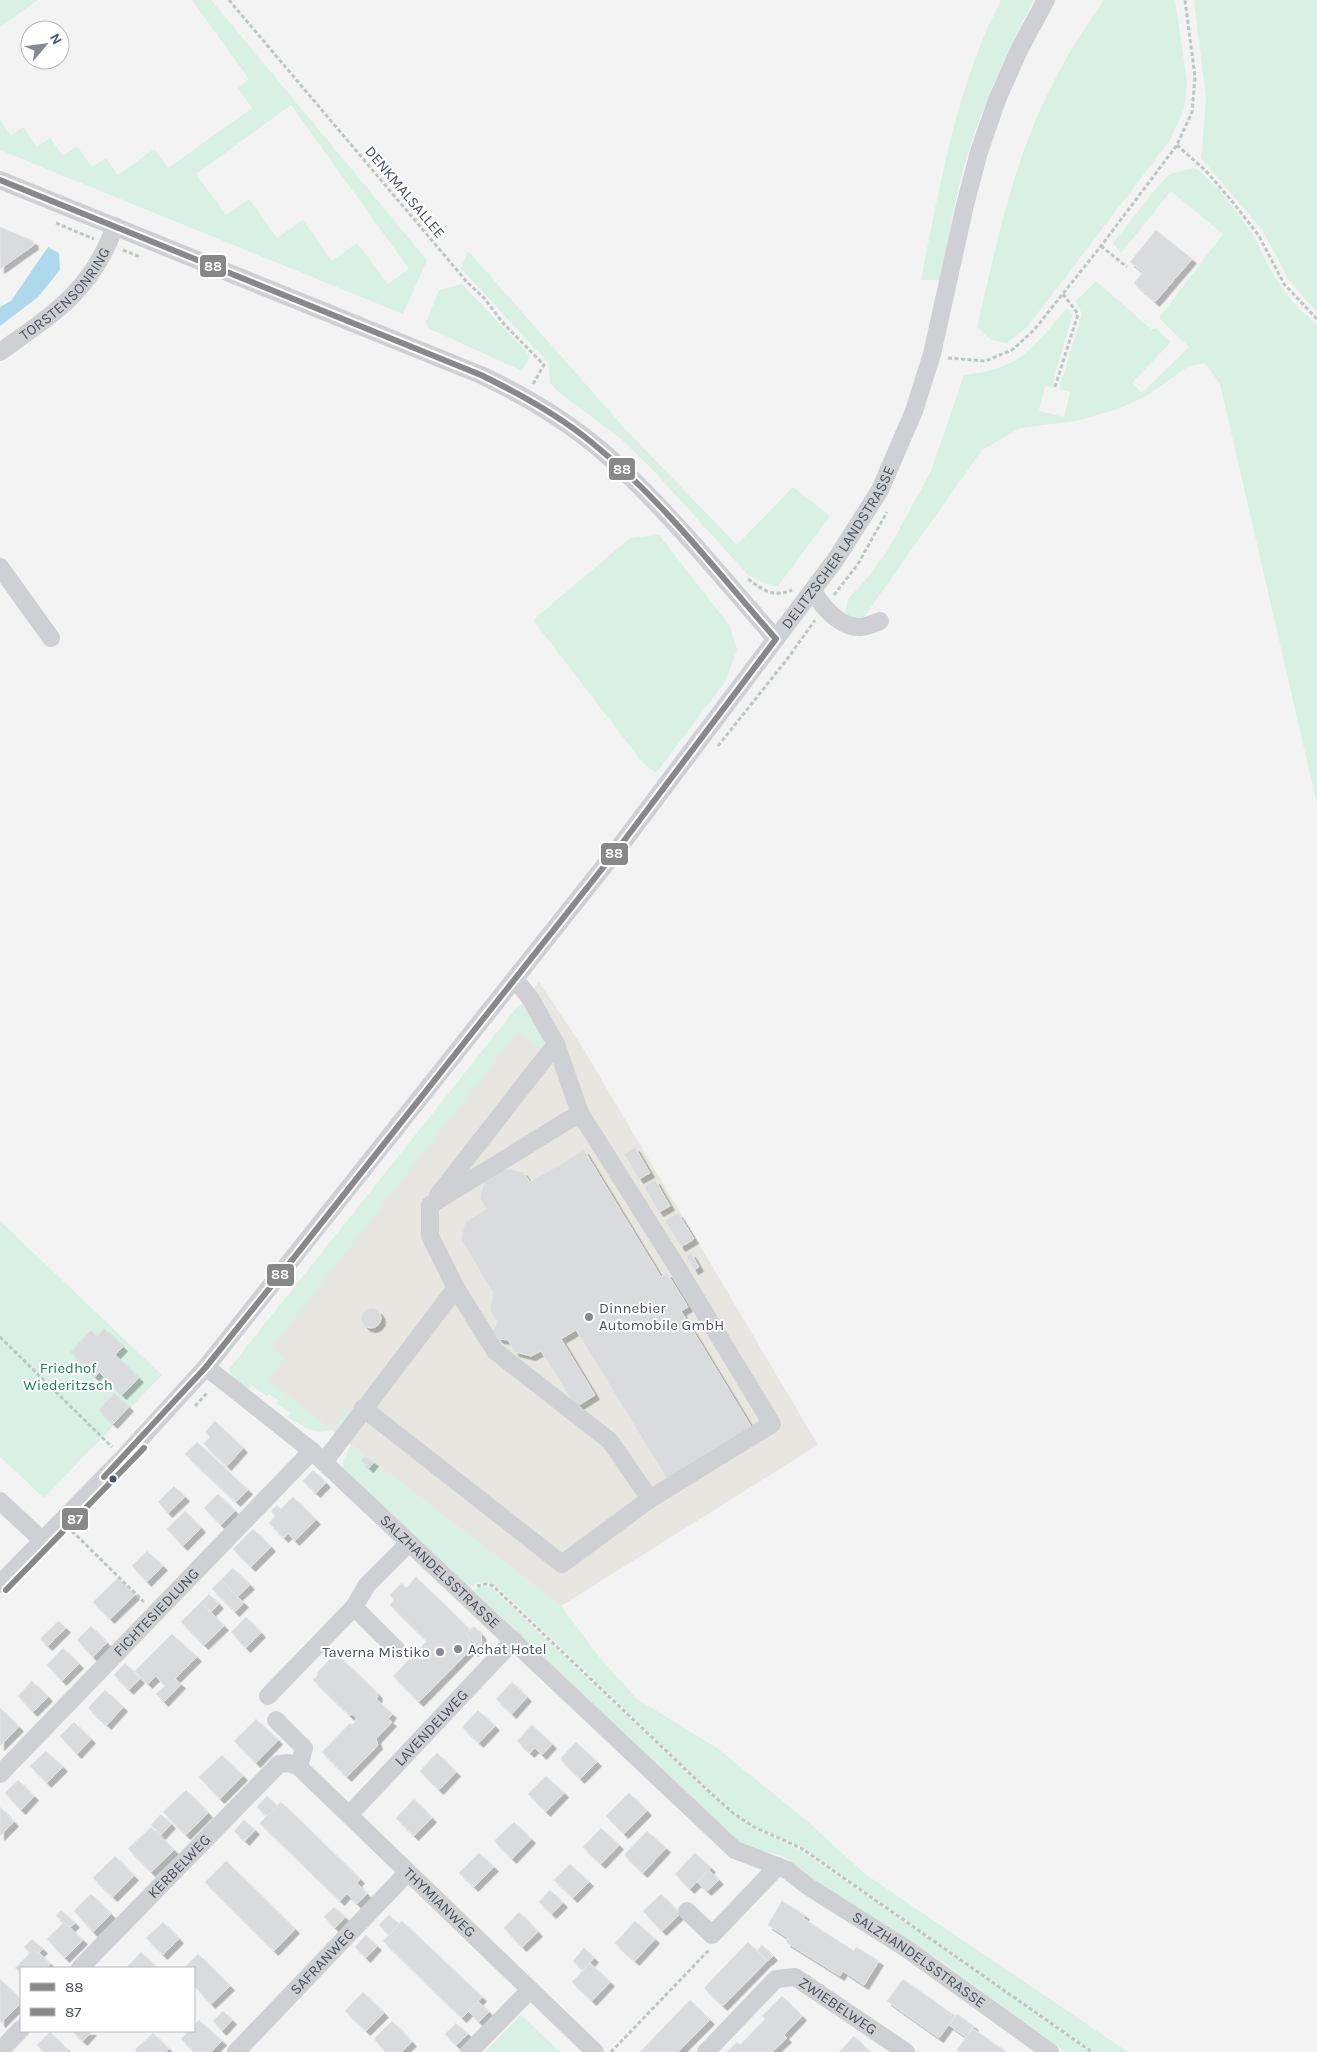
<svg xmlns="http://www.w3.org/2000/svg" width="1317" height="2052" font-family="Karla,sans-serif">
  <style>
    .commercial { fill: #e7e6e1 }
    .green { fill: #d9f0e5; fill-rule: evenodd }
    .water { fill: #b0d8ec }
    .building { fill: #dadbdd; stroke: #e4e5e6; filter: url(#shadow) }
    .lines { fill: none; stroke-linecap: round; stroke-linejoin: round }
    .path { stroke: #bcc7c4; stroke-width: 3; stroke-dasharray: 4 2.5; stroke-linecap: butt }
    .minor { stroke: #ced0d3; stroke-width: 18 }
    .bus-1-casing { stroke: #fff; stroke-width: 10 }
    .bus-2-casing { stroke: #fff; stroke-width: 10 }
    .bus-1 { stroke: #888; stroke-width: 6 }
    .bus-2 { stroke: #888; stroke-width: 6 }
    .poi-dot { fill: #858a92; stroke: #fff; stroke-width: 2 }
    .bus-dot { fill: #4a525e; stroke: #fff; stroke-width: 2 }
    .labels { text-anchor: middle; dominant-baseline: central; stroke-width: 4; stroke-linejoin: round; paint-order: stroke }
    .street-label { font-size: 15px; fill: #4a525e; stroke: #fff }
    .poi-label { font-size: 15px; fill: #4a525e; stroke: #fff; text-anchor: start }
    .park-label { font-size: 15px; fill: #1c7e59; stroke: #fff }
    .line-badge { stroke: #fff; stroke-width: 2 }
    .badge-label { font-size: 14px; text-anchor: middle; font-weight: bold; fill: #fff }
  </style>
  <defs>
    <filter id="shadow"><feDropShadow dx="4.5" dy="4.5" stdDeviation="0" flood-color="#0004"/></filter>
  </defs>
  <rect width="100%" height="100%" fill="#f3f3f3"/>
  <path class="commercial" d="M539,982L581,1045L818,1445L561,1606L238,1358Z"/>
  <path class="green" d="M0,0H38L0,27Z
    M192,0H211L427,260L403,314L0,150V120L11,136L23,127L37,147L50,138L63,156L77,146L92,167L106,158L118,175L154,149L168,168L252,108L238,88L249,79ZM291,105L409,269L388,284L357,243L332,261L303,220L277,238L249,199L226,215L196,174Z
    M1001,0H1034C1009,47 987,95 970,147C956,190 949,236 940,280H921C937,200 951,118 982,41C987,27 995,14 1001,0Z
    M1104,0H1175L1187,81L1184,109L1170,140L1028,326L1007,343L991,340L977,327C990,273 1001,218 1019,165C1038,106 1068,50 1104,0Z
    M1194,0H1317V311L1305,299L1289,280L1263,231L1201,158L1206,99Z
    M1194,168C1213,178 1245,221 1256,241C1264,256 1271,272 1280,285C1290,301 1303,313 1317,325V804L1220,384L1205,363L1189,366L1146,396L1118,409L1076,421L1020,428L982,450L864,617L854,618L845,613L848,599L868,577L888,550L931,471L964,375C981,373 1000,369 1016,360C1036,347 1052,325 1067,308L1073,315L1056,370L1053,388L1045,386L1039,411L1064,417L1070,392L1059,389L1082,314L1076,301L1096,281L1151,329H1157L1171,342L1132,383L1142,393L1189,347L1159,318L1223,234L1171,191L1121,253L1113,243L1158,186L1170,174Z
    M468,251L628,432L737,545L793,487L830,516L778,586L766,584L749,576L652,469L620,438L556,390L550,383L549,364L461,268Z
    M462,284L530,356L522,371L428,328L426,322L439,290Z
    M659,535L730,626L737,650L725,682L656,773L643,763L533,620L630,538Z
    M522,1005L525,1008L547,1042L541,1049L518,1032L271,1348L285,1358L268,1380L332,1430L349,1407L352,1414C328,1439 315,1435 288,1417L291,1413L276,1403L278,1400L269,1394L267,1396L251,1385L248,1389L232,1377L229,1369L518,1006Z
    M0,1221L162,1375L44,1498L0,1457Z
    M351,1445L561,1606L600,1658L637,1699L717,1748L806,1820L865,1874L1128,2052H1094L802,1847L754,1826L734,1812L703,1785L513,1601C498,1589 490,1575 470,1587L344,1472L343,1461Z
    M481,1586L492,1588L702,1787L753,1828L800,1850L1027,2006L1089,2052H1065L941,1961L819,1883L789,1860L782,1856L742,1845L474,1591Z
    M521,2015L560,2052H485Z"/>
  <path class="water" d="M48,247L59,253L60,270L38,297L0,326V307L11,301Z"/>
  <path class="building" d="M0,227L33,241L34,245L0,269Z
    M1156,230L1192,259L1155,302L1134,283L1143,272L1130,262Z
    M635,1147L650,1173L639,1179L624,1154Z
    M584,1150L661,1277L667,1273L688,1307L681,1311L752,1428L667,1479L576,1330L561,1339L595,1395L576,1407L541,1351L531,1356L515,1352L508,1340L499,1339L493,1331L497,1322L490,1310L493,1293L461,1239L465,1222L486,1209L480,1198L484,1181L505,1168L523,1172L530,1182Z
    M655,1180L670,1206L659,1212L644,1187Z
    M678,1213L694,1239L681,1247L665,1221Z
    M691,1253L699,1267L694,1270L686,1256Z
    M361 1318a10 10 0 1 1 20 0a10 10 0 1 1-20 0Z
    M104,1328L123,1347L115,1355L139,1378L122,1395L99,1372L95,1377L70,1352L91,1330L97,1336Z
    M114,1393L129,1407L113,1424L99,1410Z
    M215,1421L243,1448L227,1466L204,1444L210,1437L205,1432Z
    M197,1442L248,1490L236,1502L185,1454Z
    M365,1456L374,1462L369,1468L361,1461Z
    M313,1470L326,1483L316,1493L303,1481Z
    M174,1486L185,1497L168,1513L158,1502Z
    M218,1494L235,1511L221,1525L204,1508Z
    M293,1497L316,1520L295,1541L288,1534L284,1538L269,1523L275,1516L271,1511L277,1505L281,1509Z
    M185,1511L201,1528L183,1546L167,1529Z
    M253,1529L271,1547L251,1567L233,1549Z
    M147,1551L163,1566L147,1582L132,1566Z
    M233,1568L250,1585L237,1597L221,1580Z
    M416,1577L470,1630L466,1634L471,1640L467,1645L471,1649L419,1702L393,1676L427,1641L390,1605L394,1600L390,1595L402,1583L406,1588Z
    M118,1578L135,1595L110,1619L93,1602Z
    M221,1580L244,1603L235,1612L212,1589Z
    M209,1594L219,1604L211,1612L201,1602Z
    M201,1602L224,1626L204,1645L181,1622Z
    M246,1617L261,1633L246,1648L231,1632Z
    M58,1621L66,1628L48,1646L40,1639Z
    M91,1626L107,1643L93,1657L77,1640Z
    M474,1626L481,1634L482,1644L474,1652L467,1645L471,1640L466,1634Z
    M172,1634L197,1657L175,1679L181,1684L164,1702L156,1694L165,1686L156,1676L148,1684L135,1671Z
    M63,1648L79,1664L62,1681L47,1665Z
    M338,1655L377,1693L378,1697L376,1699L392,1714L388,1719L392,1722L376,1739L378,1745L347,1777L322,1752L350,1723L352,1725L356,1721V1718L352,1714L350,1716L313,1680L318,1675L317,1673L331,1658L333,1660Z
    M125,1663L140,1679L129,1690L114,1675Z
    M32,1681L48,1697L33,1712L18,1696Z
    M512,1682L527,1697L512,1714L496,1699Z
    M105,1690L123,1707L107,1725L88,1708Z
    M0,1708L19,1727L0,1746Z
    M478,1710L495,1726L479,1743L462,1727Z
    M256,1719L278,1740L256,1763L234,1741Z
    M74,1722L91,1739L77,1754L60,1736Z
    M532,1725L552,1744L542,1755L535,1748L530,1753L517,1741Z
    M576,1742L597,1762L580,1779L560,1759Z
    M46,1751L63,1767L47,1783L30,1766Z
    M437,1753L456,1772L439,1790L420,1771Z
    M222,1755L243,1776L220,1799L199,1777Z
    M546,1776L564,1793L546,1812L528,1794Z
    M18,1780L34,1796L21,1810L5,1793Z
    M186,1790L208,1813L186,1835L163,1812Z
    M629,1793L647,1811L624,1834L606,1816Z
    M267,1796L277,1806L267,1816L257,1807Z
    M414,1799L432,1818L414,1836L396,1818Z
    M281,1802L360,1879L340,1901L260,1823Z
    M0,1807L14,1822L0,1836Z
    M161,1814L171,1824L161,1835L151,1825Z
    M244,1820L255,1830L245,1841L234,1831Z
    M514,1822L531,1839L512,1859L494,1841Z
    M151,1827L174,1850L151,1872L128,1849Z
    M601,1828L619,1845L601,1864L583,1847Z
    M647,1831L666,1848L643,1873L624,1855Z
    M479,1853L494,1867L474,1887L459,1873Z
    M695,1853L711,1868L690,1889L675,1874Z
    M115,1856L134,1876L113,1897L93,1878Z
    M226,1861L295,1929L274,1951L205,1882Z
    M570,1864L589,1882L573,1898L554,1880Z
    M709,1870L719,1880L707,1891L697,1882Z
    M357,1883L367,1894L357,1904L347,1894Z
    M550,1890L563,1903L552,1914L539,1902Z
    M91,1894L111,1914L93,1932L74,1911Z
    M661,1894L680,1914L662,1931L643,1911Z
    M782,1901L805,1915L803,1918L854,1951L856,1947L879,1961L864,1985L843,1971L840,1976L786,1942L788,1938L768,1925Z
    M334,1907L345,1917L335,1928L324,1917Z
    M61,1910L75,1923L70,1928L56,1916Z
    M519,1912L538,1932L522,1947L504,1928Z
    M389,1915L399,1924L389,1935L379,1925Z
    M402,1921L482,1997L462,2018L383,1941Z
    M635,1921L655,1939L635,1961L615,1943Z
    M64,1922L83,1940L65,1958L47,1939Z
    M163,1922L179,1939L163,1955L146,1938Z
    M366,1935L377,1946L366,1958L355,1947Z
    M32,1939L43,1949L38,1954L33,1950L30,1953L24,1947Z
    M748,1942L767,1961L723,2006L704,1988Z
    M762,1945L773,1956L768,1961L757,1951Z
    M584,1948L594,1958L583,1970L573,1961Z
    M33,1950L38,1954L39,1953L51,1964L48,1966L50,1968H21V1973L15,1968Z
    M141,1952L157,1968H126Z
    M198,1954L230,1986L211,2004L194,1986V1968H184Z
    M590,1963L610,1982L592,2001L572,1982Z
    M0,1979L21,2000V2003L1,2023L0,2021Z
    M903,1979L955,2016L939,2038L887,2001Z
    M363,1992L384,2013L366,2031L345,2011Z
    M782,1996L802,2016L784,2035L787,2038L772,2052H727L737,2042L740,2045L765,2019L762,2016Z
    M690,2000L710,2020L678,2052H640Z
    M478,2001L489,2012L479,2022L468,2011Z
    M223,2011L232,2020L222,2031L213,2021Z
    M957,2014L974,2026L966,2037L949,2025Z
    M199,2020L222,2041L211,2052H195L181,2039L189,2031H194V2026Z
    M392,2021L412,2042L401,2052H386L374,2039Z
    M456,2023L468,2034L456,2045L445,2034Z
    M972,2028L1007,2052H959L957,2050Z
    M72,2031H92L83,2041Z
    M50,2032L68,2050L67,2052H43L37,2045Z
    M153,2033L169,2049L166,2052H137L135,2050Z
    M854,2036L870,2052H839Z"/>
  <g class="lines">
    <path class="path" d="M229,0L467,282L485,299L503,323L544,365L533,384
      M1177,145L1206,171L1231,200L1259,236L1284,284L1317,319
      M56,223L94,239
      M1101,246L1127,267
      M123,250L140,257
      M948,358L985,361L1012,350L1034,330L1101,246L1177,145L1192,112L1195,77L1185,0
      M1055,387L1078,314L1063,294
      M748,579C763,590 773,598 792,590
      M834,595L858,564L887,512
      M718,746L788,658L815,620
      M0,1337L112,1447
      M195,1406L208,1392
      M72,1531L144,1602
      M477,1586L486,1584L493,1586L703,1786L733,1813L754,1827L801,1848L1092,2052
      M611,2052L709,1950"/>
    <g class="minor">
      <path d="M0,180L481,375C532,399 582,430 623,470C678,523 726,582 776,639"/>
      <path id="s1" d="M0,352C53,314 92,291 115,226"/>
      <path d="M0,567L51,638"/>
      <path d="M813,592C823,607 840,628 861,627C868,626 875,623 880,621"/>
      <path d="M580,1113L677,1267L772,1424L650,1499"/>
      <path d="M438,1195L556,1044"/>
      <path id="s2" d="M206,1367L312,1451L735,1850L787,1870L809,1887L907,1949L1050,2052"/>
      <path d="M363,1408L562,1564L650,1499L610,1441L495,1351L456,1288"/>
      <path d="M324,1462L456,1288L430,1236V1205L580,1113L556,1044L530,998L515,979"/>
      <path d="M0,1501L43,1541"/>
      <path id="s3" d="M0,1584L123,1458L206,1367L617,850L836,559L880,490L914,411L932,354L965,205L979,152L997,100L1019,50L1046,0"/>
      <path d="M354,1607L397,1650"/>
      <path d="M268,1696L354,1607L367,1585L409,1543"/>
      <path d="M276,1720L304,1748L299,1767"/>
      <path id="s4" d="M0,1774L312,1451"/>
      <path id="s5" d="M349,1815L514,1640"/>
      <path d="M687,1911L712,1935L778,1866"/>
      <path id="s6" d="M80,1968L279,1764L289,1763L299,1767L595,2052"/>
      <path d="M0,2051L21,2029"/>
      <path id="s7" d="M236,2052L408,1872"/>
      <path d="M469,2052L530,1990"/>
      <path id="s8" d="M706,2052L776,1979L795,1977L906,2052"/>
    </g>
    <g class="bus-1-casing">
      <path id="bus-1" d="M0,180L481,375C520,394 558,415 591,442C661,498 717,572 776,639
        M104,1477L206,1367L285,1269L617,850L776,639"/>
    </g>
    <g class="bus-2-casing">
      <path id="bus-2" d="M6,1590L144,1448"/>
    </g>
    <use href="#bus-1" class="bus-1"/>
    <use href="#bus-2" class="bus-2"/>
  </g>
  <g class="poi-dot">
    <circle cx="589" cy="1317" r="5"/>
    <circle cx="458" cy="1649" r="5"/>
    <circle cx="440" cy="1652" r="5"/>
  </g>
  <circle class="bus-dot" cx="113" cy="1479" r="4.5"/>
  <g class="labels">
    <g class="street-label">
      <text transform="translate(405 192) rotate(50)">DENKMALSALLEE</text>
      <text stroke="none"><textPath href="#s1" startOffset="88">TORSTENSONRING</textPath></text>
      <text stroke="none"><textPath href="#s3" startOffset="1335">DELITZSCHER LANDSTRASSE</textPath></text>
      <text stroke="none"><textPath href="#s2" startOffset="311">SALZHANDELSSTRASSE</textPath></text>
      <text stroke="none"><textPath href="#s4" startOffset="225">FICHTESIEDLUNG</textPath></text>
      <text stroke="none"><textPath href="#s5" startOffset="120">LAVENDELWEG</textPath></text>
      <text stroke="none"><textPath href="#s6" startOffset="142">KERBELWEG</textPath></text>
      <text stroke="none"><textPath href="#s6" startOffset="501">THYMIANWEG</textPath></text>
      <text stroke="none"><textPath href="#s2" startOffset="932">SALZHANDELSSTRASSE</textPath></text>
      <text stroke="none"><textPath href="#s7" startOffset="125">SAFRANWEG</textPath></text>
      <text stroke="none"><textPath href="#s8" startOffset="172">ZWIEBELWEG</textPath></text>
    </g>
    <g class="poi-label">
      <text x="599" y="1308">Dinnebier<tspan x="599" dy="17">Automobile GmbH</tspan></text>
      <text x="468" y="1649">Achat Hotel</text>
      <text x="430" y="1652" text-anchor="end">Taverna Mistiko</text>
    </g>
    <g class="park-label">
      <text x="68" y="1368">Friedhof<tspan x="68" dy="17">Wiederitzsch</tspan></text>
    </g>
  </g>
  <g class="line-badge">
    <rect x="199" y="254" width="28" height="24" rx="5" fill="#888"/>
    <rect x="608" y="457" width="28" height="24" rx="5" fill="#888"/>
    <rect x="600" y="842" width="29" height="24" rx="5" fill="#888"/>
    <rect x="266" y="1263" width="29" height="24" rx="5" fill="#888"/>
    <rect x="61" y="1507" width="28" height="24" rx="5" fill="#888"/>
  </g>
  <g class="badge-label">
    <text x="213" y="271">88</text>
    <text x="622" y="474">88</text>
    <text x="614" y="858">88</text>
    <text x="280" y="1279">88</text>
    <text x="75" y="1524">87</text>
  </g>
  <rect x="20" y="1967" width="175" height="65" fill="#ffffff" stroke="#b7babf"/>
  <rect x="30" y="1983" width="25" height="8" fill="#888888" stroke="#b7babf"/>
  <text x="65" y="1992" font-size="15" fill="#4a525e">88</text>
  <rect x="30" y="2008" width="25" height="8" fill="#888888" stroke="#b7babf"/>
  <text x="65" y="2017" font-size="15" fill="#4a525e">87</text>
  <g transform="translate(45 45) rotate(61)"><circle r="24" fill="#ffffff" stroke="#b7babf"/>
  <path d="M0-4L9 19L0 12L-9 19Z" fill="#858a92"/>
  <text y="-8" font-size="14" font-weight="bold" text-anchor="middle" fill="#4a525e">N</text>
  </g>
</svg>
